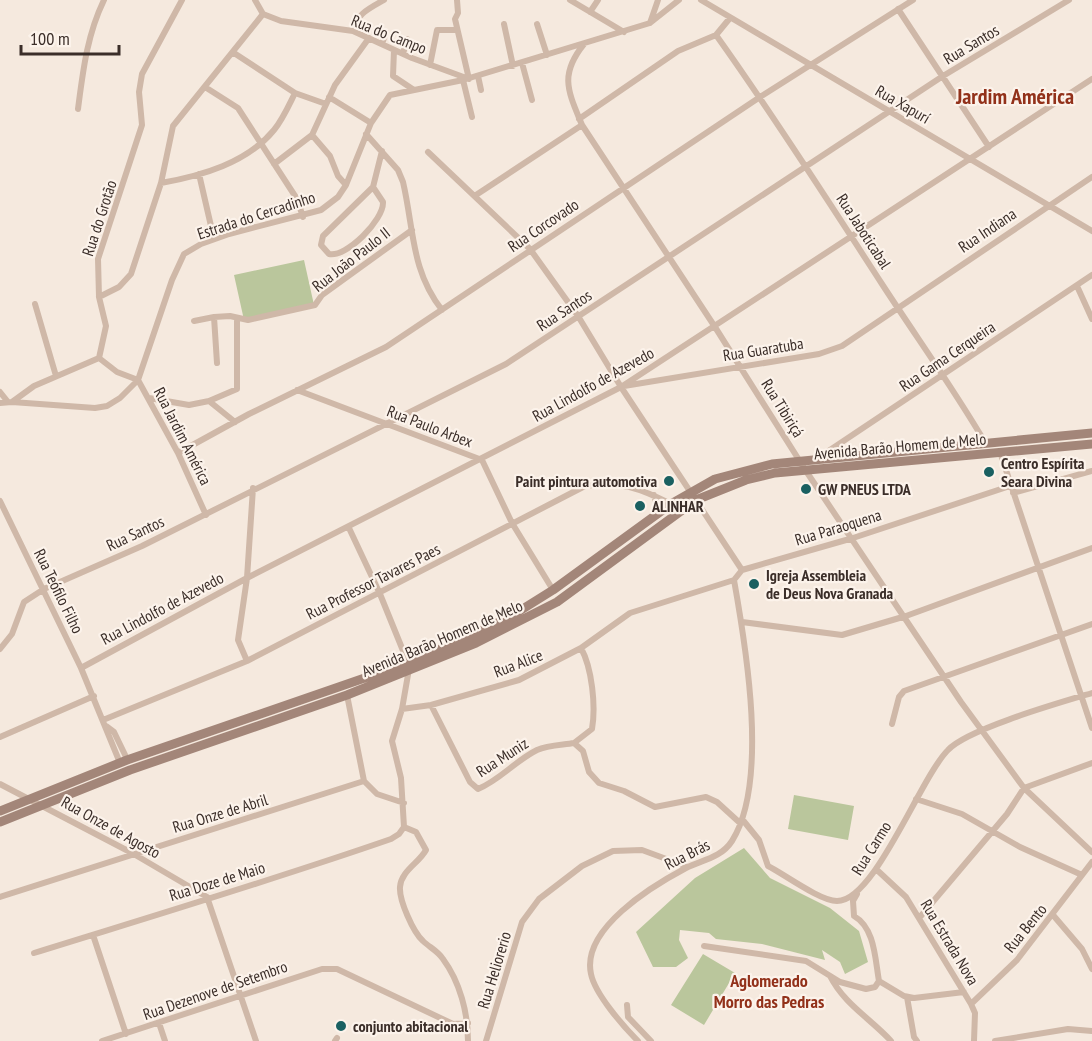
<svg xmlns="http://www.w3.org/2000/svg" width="1092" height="1041" font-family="'PT Sans Narrow',sans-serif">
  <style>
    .green { fill: #bac69c }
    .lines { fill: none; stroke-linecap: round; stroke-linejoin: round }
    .minor { stroke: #cfb8a8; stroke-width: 6 }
    .secondary { stroke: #a38679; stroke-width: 9 }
    .poi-dot { fill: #1a6061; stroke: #fcf3eb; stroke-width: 2 }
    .labels { text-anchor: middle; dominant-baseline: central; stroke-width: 4.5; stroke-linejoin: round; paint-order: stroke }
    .street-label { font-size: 16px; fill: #3b2e29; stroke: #fcf3eb }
    .poi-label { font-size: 16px; font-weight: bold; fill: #3b2e29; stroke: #fcf3eb; text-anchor: start }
    .neighbourhood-label { font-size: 18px; font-weight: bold; fill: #92311a; stroke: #fcf3eb }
    .district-label { font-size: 22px; font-weight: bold; fill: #92311a; stroke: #fcf3eb }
  </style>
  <rect width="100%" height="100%" fill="#f5e9de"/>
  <path class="green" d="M304,260L314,305L244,320L234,275Z
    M794,795L854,806L848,840L788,829Z
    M744,848L770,878L830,908L859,931L868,962L845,974L840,962L822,950L825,960L762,944L716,939L709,933L680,930L679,940L688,958L676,967H653L636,932L695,878Z
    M703,954L735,973L704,1025L671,1005Z"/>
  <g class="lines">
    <path class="minor" d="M457,0L458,13L455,19L469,79
      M570,0L624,32
      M701,0L1092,231
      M898,9L989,147
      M590,12L598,0
      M263,14L281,21L353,31L412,58L469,79
      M650,23L658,0
      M504,24L513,66
      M537,24L547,55
      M353,31C356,14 370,8 384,0
      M716,35C774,116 828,201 882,284C917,338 954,389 986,444
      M382,44L386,32
      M584,44C559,75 568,91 582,125L715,327L806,471L961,702L1024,788L1092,852
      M394,50L393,76L414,90
      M234,53L295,93L326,104
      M403,54L407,39
      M522,63L532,100
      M430,65L437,30H457
      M478,76L481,90
      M463,80L472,117
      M205,87L238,108L297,199L303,217
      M329,97L371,123
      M78,109C83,71 87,35 104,0
      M579,119L678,51L716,35L730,18
      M366,134L398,170L403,182C414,229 411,271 442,310
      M312,135L330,156L338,176L346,185
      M428,152L530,249L578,316L621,387L742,570
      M274,164L312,135L335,85L369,38
      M199,174L214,239
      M161,183C201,176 247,163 274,130C283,119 289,105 295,93
      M373,187L383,202C384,220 346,258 329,254L321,245L323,236Z
      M373,187L382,151
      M476,195L582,125
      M1077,286L1092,319
      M99,297L119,287L131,274L161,183L173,126L263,14L255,0
      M35,304L56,376
      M194,321L214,317
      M99,358L117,372L138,380L178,453L206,515
      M217,363L214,317L230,316L248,320L315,305L322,295L412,230
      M624,386L819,354L842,346L1092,177
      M297,390L482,460L512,523L553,590
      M0,392L8,402
      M149,398L189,405L209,401L235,422
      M209,401L237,389V319
      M12,402L34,386L99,358L106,326L99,297L98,259L142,125L139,92L142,74L182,0
      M0,403L12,402L95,408L107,406L120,398L138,380L172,280L184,254L201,244L229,234L321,210L338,197L346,185L371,123L390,95L463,80L650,23L679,0
      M1000,452L1092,728
      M178,453L249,414L386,347L760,97L913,0
      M818,458L1092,275
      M1013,493L1092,471
      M654,495L659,513
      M0,501L81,668L120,763
      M349,528L380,594L408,663
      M742,570L853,538L1010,486
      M742,622L842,635L906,616L1092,548
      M0,649L12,634L24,602L44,589L142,546L506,364L943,76L1069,0
      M247,661L238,640L247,578L253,488
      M81,668L247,578L621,387L1092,79
      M347,695L364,781L377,794L404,803
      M431,705L470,782L478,789C500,780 515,761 537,750C548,745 563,745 574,743L583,751L589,772L599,783L624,791L655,807L706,797L717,802L740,823
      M402,709L431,705L519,680L581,648L630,613L734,580L742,570
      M103,720L247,661L585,486C618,480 642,489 671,504
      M892,724L899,697L904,691L1092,624
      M106,726L114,732L128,761
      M0,737L94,696
      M574,743L592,729C596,706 592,668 581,648
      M0,784L132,853L207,897
      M916,799L962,814L1020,847L1082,875
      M742,819L759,840L768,866C784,874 820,901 837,901C875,901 920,778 948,750C967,729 1062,702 1092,693
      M404,827L416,832L426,850C419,863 401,871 400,887C399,900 413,932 423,941C429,947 438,951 443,959C460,982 468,1013 468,1041
      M404,827L401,778L392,741L402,709L409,669
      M877,870L906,897L971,1004L975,1013L974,1041
      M857,894L853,901L854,916C875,928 875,959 879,981
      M0,897L364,781
      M207,897L256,1041
      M1053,915L1082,949L1092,969
      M920,917L1007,814L1024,788L1092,763
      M93,935L126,1034
      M704,946L806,961L840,982L866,989L875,987L879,981
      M34,953C153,916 273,880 391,839L399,834L404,827
      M830,976C844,1004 871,1019 891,1041
      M879,981L904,996L914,998L964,992
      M907,997L914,1037L917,1041
      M971,1004L1017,960L1092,862
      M627,1005L628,1017L651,1041
      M159,1023L165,1041
      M102,1041L322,969H337L453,1024L468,1023
      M335,1041L337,1038
      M486,1041L522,922L539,899L582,866L613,851L642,850L688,867
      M638,1041C623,1026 595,994 591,974C581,929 652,886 686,868C702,860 721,858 732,841C769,782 746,647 734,580
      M995,1041L1068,1029L1092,1031"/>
    <path class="secondary" d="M0,811L127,760L408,663L472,635L513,615L553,590L671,504L715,479L772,464L1092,433
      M0,822L130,770L347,695L476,643L557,602L696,500L746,480L775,473L1092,444"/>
  </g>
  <g class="poi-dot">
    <circle cx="989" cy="472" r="6"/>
    <circle cx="669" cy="481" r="6"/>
    <circle cx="806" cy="489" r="6"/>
    <circle cx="640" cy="506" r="6"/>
    <circle cx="754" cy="584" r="6"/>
    <circle cx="341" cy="1026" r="6"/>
  </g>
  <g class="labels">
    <g class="street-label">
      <text transform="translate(389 34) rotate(22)">Rua do Campo</text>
      <text transform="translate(971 44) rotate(-31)">Rua Santos</text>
      <text transform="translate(903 104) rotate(30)">Rua Xapurí</text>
      <text transform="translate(256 215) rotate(-18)">Estrada do Cercadinho</text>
      <text transform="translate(99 218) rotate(-72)">Rua do Grotão</text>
      <text transform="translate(543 225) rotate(-34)">Rua Corcovado</text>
      <text transform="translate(987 230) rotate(-34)">Rua Indiana</text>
      <text transform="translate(864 231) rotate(57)">Rua Jaboticabal</text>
      <text transform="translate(351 259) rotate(-38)">Rua João Paulo II</text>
      <text transform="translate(564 310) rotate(-33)">Rua Santos</text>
      <text transform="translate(763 349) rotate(-9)">Rua Guaratuba</text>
      <text transform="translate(947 356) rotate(-34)">Rua Gama Cerqueira</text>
      <text transform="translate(593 384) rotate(-29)">Rua Lindolfo de Azevedo</text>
      <text transform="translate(783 408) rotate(58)">Rua Tibiriçá</text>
      <text transform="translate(430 426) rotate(21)">Rua Paulo Arbex</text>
      <text transform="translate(183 436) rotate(63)">Rua Jardim América</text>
      <text transform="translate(900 446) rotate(-5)">Avenida Barão Homem de Melo</text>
      <text transform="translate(838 527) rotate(-17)">Rua Paraoquena</text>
      <text transform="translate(135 533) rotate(-25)">Rua Santos</text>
      <text transform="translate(373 581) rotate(-27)">Rua Professor Tavares Paes</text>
      <text transform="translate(59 591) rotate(64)">Rua Teófilo Filho</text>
      <text transform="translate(162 608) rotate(-28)">Rua Lindolfo de Azevedo</text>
      <text transform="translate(442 638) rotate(-23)">Avenida Barão Homem de Melo</text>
      <text transform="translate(518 663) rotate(-21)">Rua Alice</text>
      <text transform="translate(502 757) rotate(-33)">Rua Muniz</text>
      <text transform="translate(220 813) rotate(-17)">Rua Onze de Abril</text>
      <text transform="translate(111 827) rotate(29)">Rua Onze de Agosto</text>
      <text transform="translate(871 848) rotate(-58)">Rua Carmo</text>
      <text transform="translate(687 854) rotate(-27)">Rua Brás</text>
      <text transform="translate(217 881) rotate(-17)">Rua Doze de Maio</text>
      <text transform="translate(1025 928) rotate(-51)">Rua Bento</text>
      <text transform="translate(950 942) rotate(59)">Rua Estrada Nova</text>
      <text transform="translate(494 970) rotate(-73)">Rua Heliorerio</text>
      <text transform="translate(215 990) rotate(-19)">Rua Dezenove de Setembro</text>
    </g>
    <g class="poi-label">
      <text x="1001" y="463">Centro Espírita<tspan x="1001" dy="18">Seara Divina</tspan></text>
      <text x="657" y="481" text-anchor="end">Paint pintura automotiva</text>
      <text x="818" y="489">GW PNEUS LTDA</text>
      <text x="652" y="506">ALINHAR</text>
      <text x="766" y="575">Igreja Assembleia<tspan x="766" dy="18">de Deus Nova Granada</tspan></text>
      <text x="353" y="1026">conjunto abitacional</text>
    </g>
    <g class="neighbourhood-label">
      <text x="769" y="980">Aglomerado<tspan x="769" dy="21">Morro das Pedras</tspan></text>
    </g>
    <g class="district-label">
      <text x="1015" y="96">Jardim América</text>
    </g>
  </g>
  <path d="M21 45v9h98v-9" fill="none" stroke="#3b2e29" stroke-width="3"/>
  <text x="30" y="45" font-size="18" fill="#3b2e29" stroke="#fcf3eb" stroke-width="4.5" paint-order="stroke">100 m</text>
</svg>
